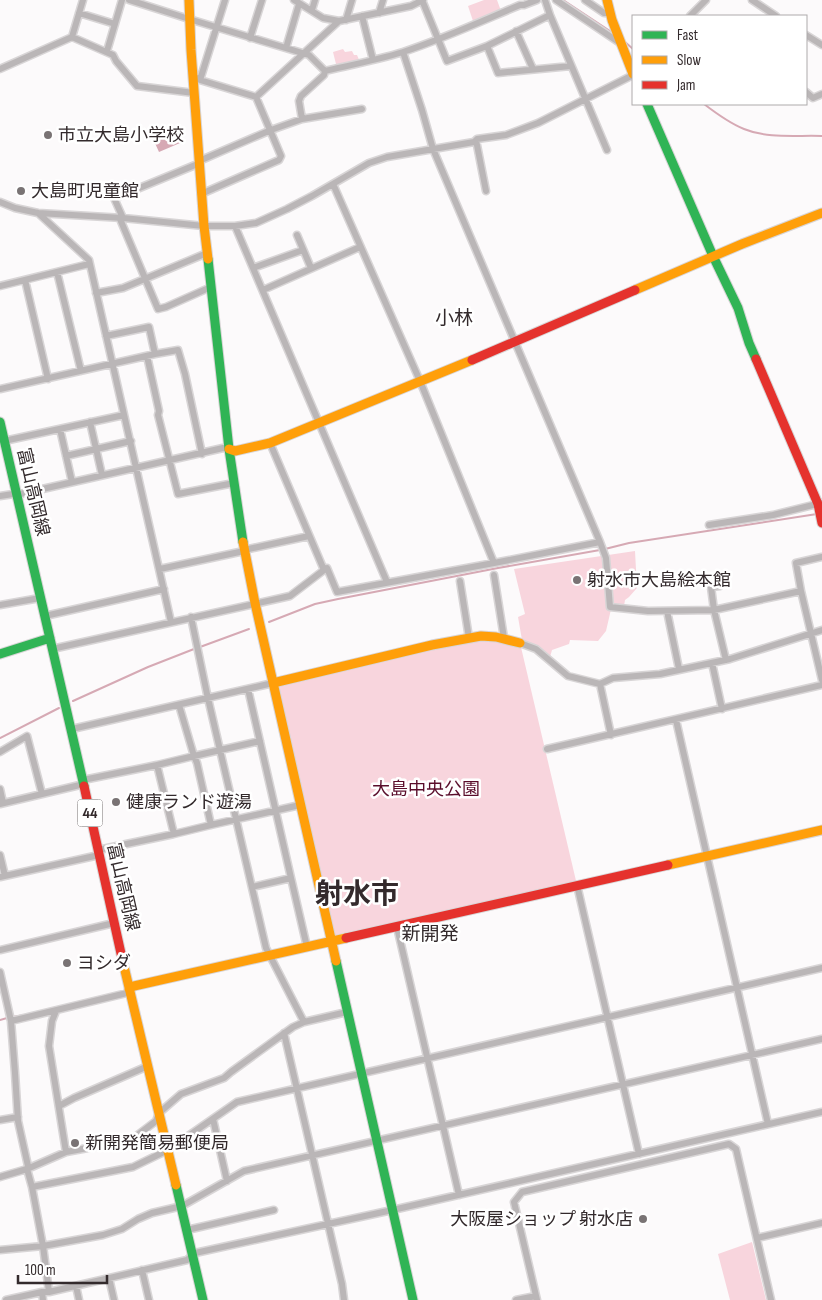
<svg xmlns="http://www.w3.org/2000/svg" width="822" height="1300" font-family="'Sofia Sans Condensed','Noto Sans JP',sans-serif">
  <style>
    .green { fill: #f8d5dd }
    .water { fill: #d6a9b4 }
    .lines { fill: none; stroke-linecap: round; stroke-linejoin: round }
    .stream { stroke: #d6a9b4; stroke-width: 2 }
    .street-casing { stroke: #d8d5d6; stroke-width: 9 }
    .fast-casing { stroke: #d8d5d6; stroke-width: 11 }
    .slow-casing { stroke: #d8d5d6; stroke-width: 11 }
    .jam-casing { stroke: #d8d5d6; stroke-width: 11 }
    .street { stroke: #bab6b7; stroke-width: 6 }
    .fast { stroke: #30b455; stroke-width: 9 }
    .slow { stroke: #ff9f0a; stroke-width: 9 }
    .jam { stroke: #e5322d; stroke-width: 9 }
    .poi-dot { fill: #797374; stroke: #fff; stroke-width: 2 }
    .labels { text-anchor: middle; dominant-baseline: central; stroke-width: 5; stroke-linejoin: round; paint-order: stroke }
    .shield { fill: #fff; stroke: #706a6b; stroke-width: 1 }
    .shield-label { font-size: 16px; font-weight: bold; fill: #332a2c }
    .poi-label { font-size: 18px; fill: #332a2c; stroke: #fff; text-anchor: start }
    .street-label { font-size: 18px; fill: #332a2c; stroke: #fff }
    .park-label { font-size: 18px; fill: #5a0d2b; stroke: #fff }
    .neighbourhood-label { font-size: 19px; fill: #332a2c; stroke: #fff }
    .town-label { font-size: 28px; font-weight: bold; fill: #332a2c; stroke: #fff }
  </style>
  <rect width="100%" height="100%" fill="#fcfafb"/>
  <path class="green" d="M484,0H497L501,11L473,21L468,6Z
    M343,49L345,52L352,51L354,55H357L360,62L336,64L333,52Z
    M635,551L637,588L629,597L625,600L624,606L612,605L606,631L598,641L570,640L569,644L552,650L550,657L522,640L518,617L525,614L514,569Z
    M481,637L520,643L577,885L331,941L273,684Z
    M752,1242L766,1300H730L718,1254Z"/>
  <path class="water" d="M173,128L180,143L159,152L154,141L165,137L163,132Z"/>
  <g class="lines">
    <path class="stream" d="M563,0L613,33
      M625,42L633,49
      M704,104C717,114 729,123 744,129C768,139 797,135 822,136
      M605,549L629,543L817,514
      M269,622L315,604L338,599L498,568L600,550
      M200,647L249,629
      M73,701L148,667L194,649
      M0,738L59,708
      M12,1017L25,1015
      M0,1020L7,1018"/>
    <g class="street-casing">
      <path id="street" d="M129,0L189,19L309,55L325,71C351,65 377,60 403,52C443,39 482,21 520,5H524L537,0
        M422,0L447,61L487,46L550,15
        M545,0L550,15L607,150
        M556,0L620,43
        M585,0L604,13H610
        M752,0L776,16
        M312,10L315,0
        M79,13L115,24
        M379,13L383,0
        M362,16L373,60
        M690,16L706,0
        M346,20L352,0
        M339,21L411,6L423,0
        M516,31L533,69
        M806,35L822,45
        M72,37L113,55L116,61L137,86L194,93
        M250,38L262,0
        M487,46L498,73L571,66
        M286,48L299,4
        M107,51L122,0
        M403,52L422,110L433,149L600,542L606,558L610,607L648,611L714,610L801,591
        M0,69L72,37L83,0
        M193,76L200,80L256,97L281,156L279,160L201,194
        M200,80L225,0
        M806,92L813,98L822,94
        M256,97L339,21L323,18L294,0
        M302,119L299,101L301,96L324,75L325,71
        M476,140L486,191
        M199,161L271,130L302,119L362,109
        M0,202L15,208L38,213L123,218L204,226H235L256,223L287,209L312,196L369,163L387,157L474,142L477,139L506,135L538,123L633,75
        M38,213L89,260L171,622
        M123,218L114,198L120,196L200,163
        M120,219L158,309L166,307L211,287
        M235,226L387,582
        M297,235L311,268
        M253,268L303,250
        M57,272L81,371
        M25,280L48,379
        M0,286L89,264
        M263,290L360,247
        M96,293L123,288L207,253
        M106,336L149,327L155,354
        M147,356L159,411L158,415L178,494L234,483
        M0,389L155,354L178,350L185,374L202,454
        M90,422L102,475
        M60,429L72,482
        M4,441L124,415
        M66,456L131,441
        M0,496L13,494L16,495L223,448L229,449
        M709,525L773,515L821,503
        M244,550L309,536
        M822,557L796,563L801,591L822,680
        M494,563L600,542
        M327,568L337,592L494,563L420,381L333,184
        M160,569L244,551
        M494,575L504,638
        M460,581L469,638
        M720,586L711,587L714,610L726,660
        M0,605L40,598
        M667,611L679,669
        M45,616L164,589
        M191,617L207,694L266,948L304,1022
        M520,643L536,649L568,676L600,684L613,678L660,674L730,659L822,630
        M52,649L290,596L324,570L270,443
        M712,663L722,709
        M600,684L611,735
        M248,689L291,878L252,887
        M676,720L768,1124
        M72,729L273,683
        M547,749L822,685
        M0,752L27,736L42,794
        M83,780L157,765
        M0,789L3,803
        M0,804L84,784
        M211,825L197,763L194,756L260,741
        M174,834L157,765L194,756L179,705
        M98,850L174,834L211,825L300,805
        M0,855L5,876
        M0,877L99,855
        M291,878L307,947
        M577,885L639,1154
        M397,927L459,1195
        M0,950L114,923
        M0,972L11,1021L15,1073L18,1121L28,1166L27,1169L32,1187L43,1246L103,1235L122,1229L138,1219L152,1213L182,1206L244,1171L822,1039
        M56,1011L52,1021L49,1046L66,1152
        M11,1021L127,993L129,989
        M284,1033L342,1284L344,1300
        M59,1106L74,1098L148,1066
        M213,1119L227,1181
        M0,1120L18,1117
        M0,1177L27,1169L66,1152L131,1140L156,1121L159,1113L181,1094L224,1078L231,1072L293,1027L304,1022L347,1012
        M32,1187L133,1167L168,1150L237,1102L822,968
        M187,1230L274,1210
        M757,1238L822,1223
        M0,1250L43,1246L49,1292H42L6,1300
        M142,1270L149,1300
        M109,1278L114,1300
        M76,1286L79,1300
        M42,1292L43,1300
        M49,1292L187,1260L195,1253L397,1209L822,1112
        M516,1300L536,1296
        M537,1300L514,1202L522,1192L729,1144L736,1149L771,1300"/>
    </g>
    <g class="fast-casing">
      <path id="fast" d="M647,104L713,256L738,308L749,343L756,359
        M208,259L229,449L243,542
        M0,422L84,786
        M0,654L50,638
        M336,961L413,1300
        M176,1185L203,1300"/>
    </g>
    <g class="slow-casing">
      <path id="slow" d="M189,0L191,50L204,226L208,259
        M607,0L612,20L633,74
        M635,290L742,244L822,213
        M229,449L235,451L270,443L472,360
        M243,542L255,603L336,961
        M273,683L432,645L481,636L496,637L520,643
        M668,865L822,830
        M122,958L176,1185
        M129,989L134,986L346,938"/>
    </g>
    <g class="jam-casing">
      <path id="jam" d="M756,359L818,504L822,523
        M472,360L635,290
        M84,786L122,958
        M346,938L668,865"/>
    </g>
    <use href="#street" class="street"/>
    <use href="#fast" class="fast"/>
    <use href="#slow" class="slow"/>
    <use href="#jam" class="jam"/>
  </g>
  <g class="poi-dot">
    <circle cx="48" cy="135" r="5"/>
    <circle cx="21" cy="191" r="5"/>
    <circle cx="577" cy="580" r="5"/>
    <circle cx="116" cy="802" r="5"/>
    <circle cx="67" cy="963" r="5"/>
    <circle cx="75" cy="1143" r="5"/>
    <circle cx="643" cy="1219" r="5"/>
  </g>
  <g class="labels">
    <rect class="shield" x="77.5" y="799.5" width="25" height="27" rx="4"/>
    <g class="shield-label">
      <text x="90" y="813">44</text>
    </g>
    <g class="poi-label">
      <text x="58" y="135">市立大島小学校</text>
      <text x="31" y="191">大島町児童館</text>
      <text x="587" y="580">射水市大島絵本館</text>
      <text x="126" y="802">健康ランド遊湯</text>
      <text x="77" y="963">ヨシダ</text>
      <text x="85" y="1143">新開発簡易郵便局</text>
      <text x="633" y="1219" text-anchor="end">大阪屋ショップ 射水店</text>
    </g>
    <g class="street-label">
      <text transform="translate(33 492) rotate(77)">富山高岡線</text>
      <text transform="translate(123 887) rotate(77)">富山高岡線</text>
    </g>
    <g class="park-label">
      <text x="426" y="789">大島中央公園</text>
    </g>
    <g class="neighbourhood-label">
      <text x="454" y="318">小林</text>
      <text x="430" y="934">新開発</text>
    </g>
    <g class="town-label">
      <text x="357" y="894">射水市</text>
    </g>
  </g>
  <rect x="632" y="15" width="175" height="90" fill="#ffffff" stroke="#adaaab"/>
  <rect x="642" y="31" width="25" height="8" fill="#30b455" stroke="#adaaab"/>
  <text x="677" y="40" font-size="15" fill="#332a2c">Fast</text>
  <rect x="642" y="56" width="25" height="8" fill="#ff9f0a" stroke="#adaaab"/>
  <text x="677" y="65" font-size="15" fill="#332a2c">Slow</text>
  <rect x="642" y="81" width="25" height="8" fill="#e5322d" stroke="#adaaab"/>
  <text x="677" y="90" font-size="15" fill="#332a2c">Jam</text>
  <path d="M18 1275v8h89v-8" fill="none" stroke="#332a2c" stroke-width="2.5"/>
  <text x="25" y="1275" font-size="15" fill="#332a2c" stroke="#ffffff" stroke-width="4" paint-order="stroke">100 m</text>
</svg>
